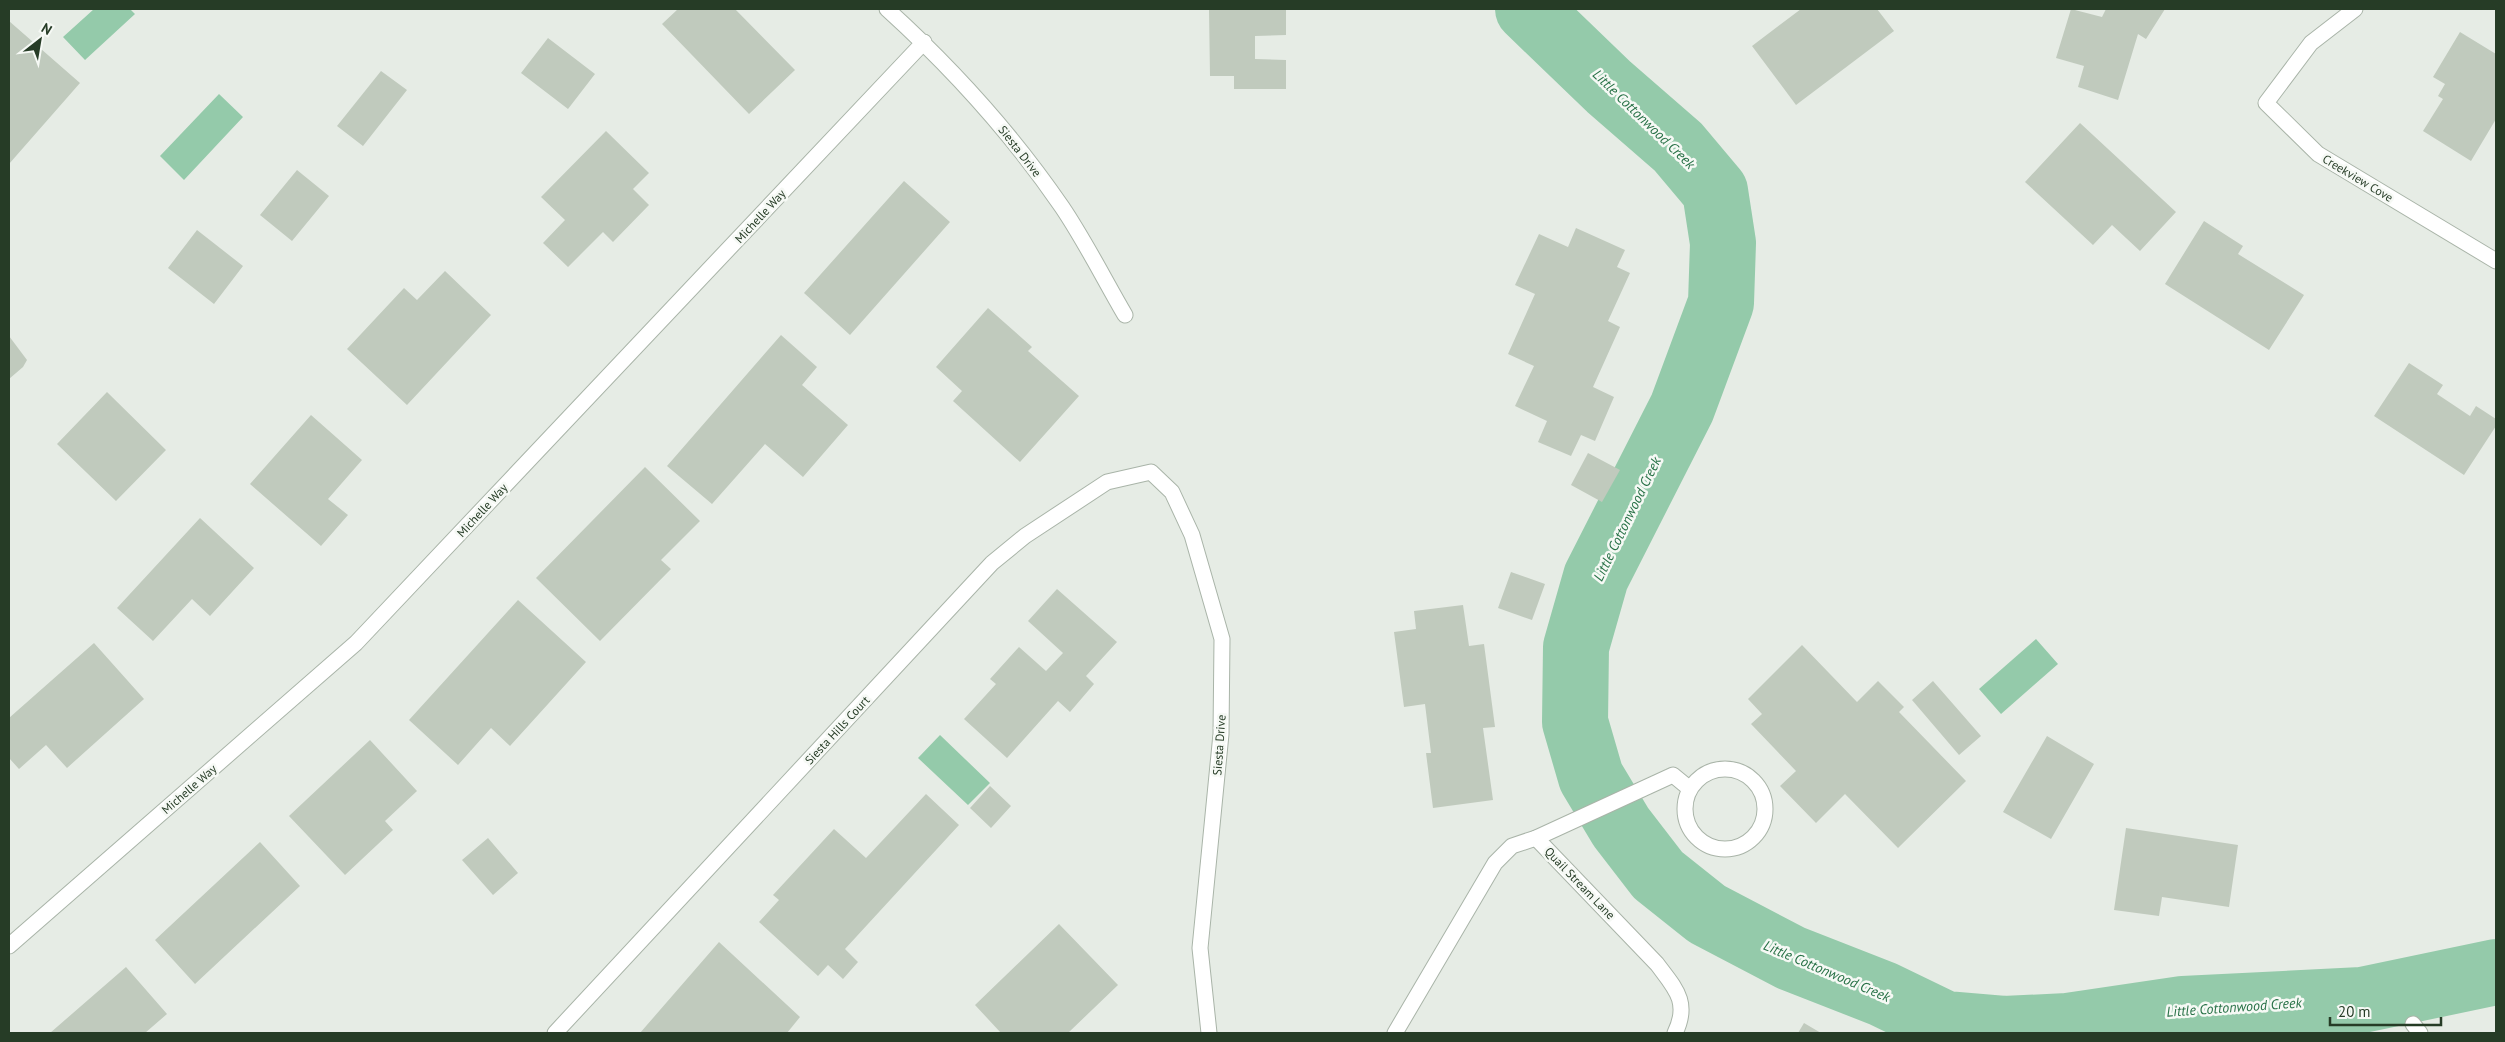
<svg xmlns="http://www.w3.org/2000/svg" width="2505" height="1042" font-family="'PT Sans',sans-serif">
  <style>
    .water { fill: #94caaa }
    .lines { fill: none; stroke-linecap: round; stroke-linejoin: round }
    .river { stroke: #94caaa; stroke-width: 66 }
    .building { fill: #c0cabd }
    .service-casing { stroke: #a9b4a8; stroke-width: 17 }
    .minor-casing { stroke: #a9b4a8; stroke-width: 17 }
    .service { stroke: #fff; stroke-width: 15 }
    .minor { stroke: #fff; stroke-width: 15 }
    .labels { text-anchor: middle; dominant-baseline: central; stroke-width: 5; stroke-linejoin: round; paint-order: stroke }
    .street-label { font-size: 12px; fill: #263c26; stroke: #f6f9f5 }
    .water-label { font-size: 14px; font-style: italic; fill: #277146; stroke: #f6f9f5 }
  </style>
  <rect width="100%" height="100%" fill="#e6ece5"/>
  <path class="water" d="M94,9H130L135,14L85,60L63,37Z
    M219,94L243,117L184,180L160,156Z
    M2036,639L2058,664L2001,714L1979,689Z
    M940,735L990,783L968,805L918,758Z"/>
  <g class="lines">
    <path class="river" d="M1528,9L1609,87L1678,147L1715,191L1723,243L1721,303L1682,408L1596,577L1576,647L1575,722L1591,777L1621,827L1658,875L1707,914L1791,958L1883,994L1945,1024L2004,1029L2068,1026L2183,1009L2362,1000L2496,972"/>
  </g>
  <path class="building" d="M678,9H735L795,70L749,114L662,24Z
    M1209,9H1286V35L1255,36V59L1286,60V89H1234V76H1210Z
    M1801,9H1877L1894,31L1796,105L1752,46Z
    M2071,9L2102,17L2106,9H2165L2146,39L2138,34L2118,100L2078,87L2084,66L2056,58Z
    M9,21L80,83L9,164Z
    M2460,32L2496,54V119L2471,161L2423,131L2443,99L2438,96L2445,84L2433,77Z
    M548,38L595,74L568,109L521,73Z
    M381,71L407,90L363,146L337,126Z
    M2080,123L2176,212L2140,251L2112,225L2093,245L2025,182Z
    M606,131L649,173L633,189L649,205L613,242L603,232L568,267L543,243L565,220L541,197Z
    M297,170L329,196L292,241L260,215Z
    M904,181L950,222L850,335L804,293Z
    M2204,221L2243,246L2238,254L2304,295L2269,350L2165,284Z
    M1576,228L1625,250L1617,267L1630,273L1608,321L1620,327L1593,387L1614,397L1595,441L1581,435L1571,456L1538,442L1547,421L1515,406L1534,366L1508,354L1535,294L1515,285L1539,234L1568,247Z
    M197,230L243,266L214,304L168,268Z
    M445,271L491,315L407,405L347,349L404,288L417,300Z
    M988,308L1032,347L1028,351L1079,396L1020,462L953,401L962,391L936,367Z
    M781,335L817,367L802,385L848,425L803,477L765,444L712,504L667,466Z
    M9,336L27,360L23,367L9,379Z
    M2409,363L2443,385L2437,394L2470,416L2476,406L2496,419V426L2464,475L2374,416Z
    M107,392L166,450L116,501L57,444Z
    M311,415L362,460L328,499L348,515L321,546L250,484Z
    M1588,453L1620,470L1602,502L1571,485Z
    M645,467L700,521L661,560L671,569L600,641L536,578Z
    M200,518L254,568L210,616L192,599L153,641L117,608Z
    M1511,572L1545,584L1532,620L1498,608Z
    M1057,589L1117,642L1086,676L1094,684L1070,712L1058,701L1007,758L964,719L996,684L990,679L1019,647L1046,671L1063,653L1028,621Z
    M518,600L586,662L510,746L491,728L458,765L409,720Z
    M1463,605L1469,646L1484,644L1495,727L1483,728L1493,800L1433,808L1426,753H1431L1425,704L1404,707L1394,632L1416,629L1414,611Z
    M94,643L144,699L67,768L46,745L19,769L9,758V718Z
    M1802,645L1857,702L1878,681L1904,707L1899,712L1966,781L1898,848L1845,794L1816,823L1780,786L1796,771L1751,724L1762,714L1748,699Z
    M1933,681L1981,736L1959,755L1912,700Z
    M2047,736L2094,764L2051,839L2003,812Z
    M370,740L417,791L385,821L393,830L345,875L289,816Z
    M990,786L1011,806L991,828L970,808Z
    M926,794L959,825L845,949L858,962L843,979L828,965L818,976L759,922L779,900L773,895L834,829L866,858Z
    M2126,828L2238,845L2229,907L2162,897L2159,916L2114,910Z
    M488,838L518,873L493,895L462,860Z
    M260,842L300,886L195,984L155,940Z
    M1059,924L1118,985L1068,1033H1001L975,1005Z
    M719,942L800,1017L787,1033H640Z
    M126,967L167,1014L145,1033H50Z
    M1804,1023L1821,1033H1798Z"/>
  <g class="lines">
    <g class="service-casing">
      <path id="service" d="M1685 809a40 40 0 1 1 80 0a40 40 0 1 1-80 0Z
        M1536,838L1673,775L1690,789"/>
    </g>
    <g class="minor-casing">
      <path id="minor" d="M887,9C952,68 1012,134 1062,207C1085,241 1104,279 1125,315
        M2355,9L2311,43L2266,103L2318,154L2496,261
        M9,946L356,643L924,42
        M2413,1024L2420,1033
        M555,1033L992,563L1025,536L1107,482L1151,472L1172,492L1192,535L1222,639L1221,734L1200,948L1209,1033
        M1395,1033L1495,863L1512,846L1536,838L1657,964C1675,988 1690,1002 1675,1033"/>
    </g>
    <use href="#service" class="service"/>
    <use href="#minor" class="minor"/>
  </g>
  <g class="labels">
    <g class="street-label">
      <text transform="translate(1020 151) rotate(52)">Siesta Drive</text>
      <text transform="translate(2358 178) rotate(31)">Creekview Cove</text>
      <text transform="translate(760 216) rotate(-47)">Michelle Way</text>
      <text transform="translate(482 510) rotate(-47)">Michelle Way</text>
      <text transform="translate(837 730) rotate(-47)">Siesta Hills Court</text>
      <text transform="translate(1219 745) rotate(-86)">Siesta Drive</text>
      <text transform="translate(189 789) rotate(-41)">Michelle Way</text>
      <text transform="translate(1580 883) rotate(46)">Quail Stream Lane</text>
    </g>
    <g class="water-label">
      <text transform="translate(1644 119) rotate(44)">Little Cottonwood Creek</text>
      <text transform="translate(1627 519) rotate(-64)">Little Cottonwood Creek</text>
      <text transform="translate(1827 971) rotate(23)">Little Cottonwood Creek</text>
      <text transform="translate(2234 1007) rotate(-4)">Little Cottonwood Creek</text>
    </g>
  </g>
  <rect width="2505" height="1042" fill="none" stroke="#263c26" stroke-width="20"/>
  <g transform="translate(40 40) rotate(31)" stroke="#f6f9f5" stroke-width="4" paint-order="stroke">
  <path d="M0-4L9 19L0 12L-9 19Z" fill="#263c26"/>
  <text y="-8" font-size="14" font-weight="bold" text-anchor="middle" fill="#263c26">N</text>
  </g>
  <path d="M2330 1017v8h111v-8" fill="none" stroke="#263c26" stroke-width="2.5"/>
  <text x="2338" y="1017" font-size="15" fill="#263c26" stroke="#f6f9f5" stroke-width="4" paint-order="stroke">20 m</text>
</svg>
